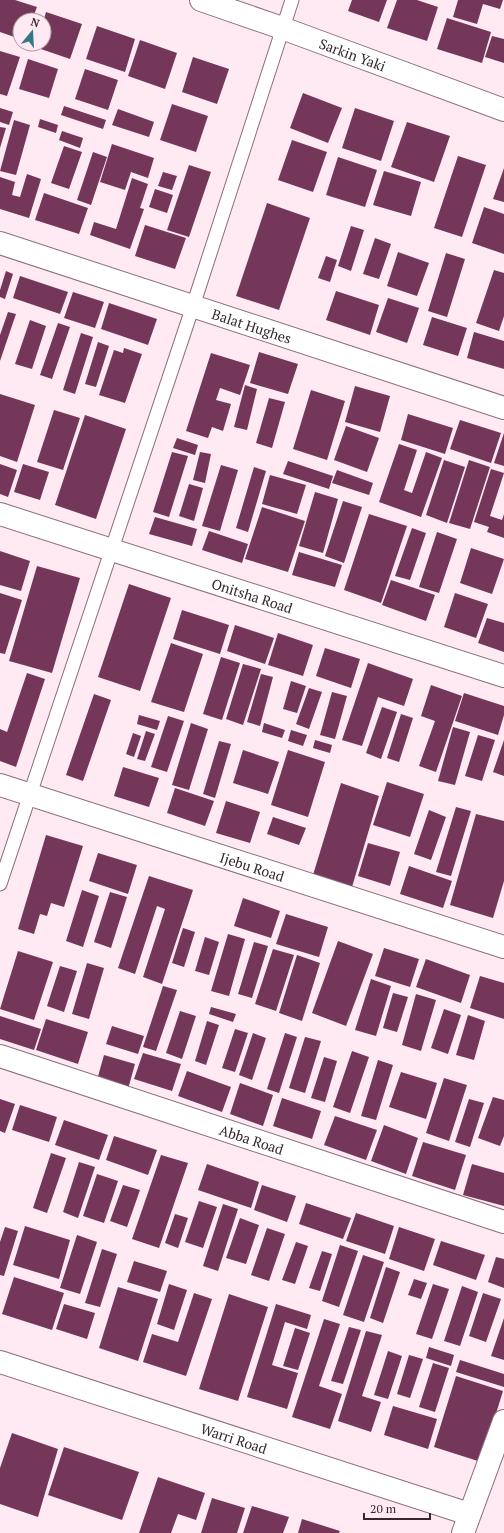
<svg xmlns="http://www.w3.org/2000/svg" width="504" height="1533" font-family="'PT Serif',serif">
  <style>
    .building { fill: #743759 }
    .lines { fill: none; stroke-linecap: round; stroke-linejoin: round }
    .service-casing { stroke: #8c6e7d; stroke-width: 15 }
    .minor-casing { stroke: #8c6e7d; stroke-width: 24 }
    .tertiary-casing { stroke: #8c6e7d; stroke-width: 24 }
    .service { stroke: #fff; stroke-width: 13 }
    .minor { stroke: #fff; stroke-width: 22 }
    .tertiary { stroke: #fff; stroke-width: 22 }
    .labels { text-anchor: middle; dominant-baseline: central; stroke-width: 4; stroke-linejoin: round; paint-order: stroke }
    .street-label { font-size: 14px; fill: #34272d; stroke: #ffeaf4 }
  </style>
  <rect width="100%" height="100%" fill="#ffeaf4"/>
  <path class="building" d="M0,0H15L37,7L32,20H20V39L0,32Z
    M352,0H387L379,22L348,11Z
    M397,0H417L438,7L427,41L387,28Z
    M458,0H503L500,9L483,4L477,24L453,17Z
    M46,12L82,24L70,59L35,47L36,44H44V19Z
    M447,18L491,32L482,63L437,49Z
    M97,26L135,39L125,72L86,59Z
    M492,36L504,39V63L485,57Z
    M140,40L177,53L165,89L128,76Z
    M0,51L20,57L7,96L0,94Z
    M193,57L229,69L217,104L182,92Z
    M28,59L58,69L49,98L19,89Z
    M85,69L118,80L108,110L75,99Z
    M303,93L342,108L328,143L290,128Z
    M172,104L208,116L196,152L160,140Z
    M64,106L106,120L103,129L61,115Z
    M0,108L13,112L9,125L0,122Z
    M355,108L394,121L381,161L342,148Z
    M118,109L154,122L149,137L112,125Z
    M40,119L58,125L56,133L38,127Z
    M14,120L30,125L16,175L0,171Z
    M407,122L450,136L434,182L391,167Z
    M0,127L6,128L0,148Z
    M62,131L83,138L80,148L59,140Z
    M292,140L327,152L313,192L278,180Z
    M112,144L154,158L148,178L131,172L125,190L100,182Z
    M64,146L82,152L69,189L51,183Z
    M93,152L107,157L91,205L77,200Z
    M458,156L486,165L462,237L434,228Z
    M338,157L377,170L365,207L326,195Z
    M189,165L211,172L189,237L167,230Z
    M504,168V202L493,199Z
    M384,171L421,182L411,216L373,205Z
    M163,172L177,176L172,190L158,186Z
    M27,174L41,179L29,218L0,209V177L15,182L12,195L20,197Z
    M132,178L148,184L140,208L144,209L130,249L90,235L94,222L116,229Z
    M155,189L173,195L167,213L149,207Z
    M44,193L88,208L79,234L35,220Z
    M267,203L310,218L279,310L236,296Z
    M484,207L504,214V254L472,243Z
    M145,225L186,238L175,269L135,256Z
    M351,226L364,230L351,271L338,266Z
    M375,238L391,244L379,279L363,274Z
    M398,252L429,263L417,296L387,286Z
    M446,253L465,259L447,317L428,311Z
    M326,256L337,260L330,282L318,278Z
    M494,270L504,273V316L499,331L476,323Z
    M6,271L13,274L5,299L0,297V290Z
    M20,276L68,292L60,314L13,298Z
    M336,291L379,305L370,335L326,320Z
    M73,292L104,302L95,328L64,318Z
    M388,298L419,308L407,343L376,332Z
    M109,303L157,319L148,345L101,329Z
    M8,312L16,314L0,361V335Z
    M432,317L467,328L458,356L423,345Z
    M30,320L46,326L32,369L15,364Z
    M58,323L70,327L52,379L40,375Z
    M474,332L504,341V369L467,358Z
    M81,333L93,337L75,394L63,390Z
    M98,342L109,346L96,387L85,384Z
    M124,348L142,354L125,403L99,395L114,350L123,353Z
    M259,352L298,364L288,394L250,383Z
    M211,353L250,365L240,395L220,388L216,400L231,404L223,431L212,427L208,438L186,431Z
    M245,385L257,389L247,430L234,427Z
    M355,386L390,396L380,432L345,422Z
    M311,390L345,401L327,460L293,449Z
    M0,394L35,405L17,462L0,456Z
    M269,398L285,402L272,448L256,443Z
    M54,410L80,418L63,470L37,462Z
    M408,414L453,428L445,454L401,440Z
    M85,415L126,429L96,519L55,505Z
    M460,420L501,433L491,463L450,449Z
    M346,426L379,438L367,472L334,460Z
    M504,433V466L494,463Z
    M177,438L198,445L195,455L173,448Z
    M399,444L417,450L404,490L412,493L426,452L442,458L421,517L379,502Z
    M172,452L188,456L169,517L153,512Z
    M200,452L211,454L205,483L193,480Z
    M444,460L465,467L447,523L426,515Z
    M469,460L490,467L470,529L449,523Z
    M288,461L333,476L329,489L283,474Z
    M0,464L17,470L8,497L0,494Z
    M23,464L49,472L40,500L14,492Z
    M221,465L238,470L220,531L202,526Z
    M254,467L266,471L248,532L236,528Z
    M491,469L504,473L490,516L502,520L504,514V538L487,532L489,527L474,522Z
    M337,470L373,483L369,495L332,483Z
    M270,475L306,485L297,514L262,504Z
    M189,484L203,488L194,521L179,516Z
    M315,492L338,499L323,553L299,546Z
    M343,501L362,507L344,563L325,556Z
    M262,507L305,521L288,572L245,559Z
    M369,514L407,526L381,603L344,590Z
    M155,517L197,529L192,546L149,534Z
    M412,528L426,533L410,580L395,576Z
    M209,531L248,544L242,563L202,550Z
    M437,532L457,539L439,593L419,587Z
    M471,548L504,559L492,594L460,583Z
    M0,551L30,561L21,591L0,585Z
    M299,552L342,565L335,587L292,575Z
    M37,566L80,578L52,673L9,661Z
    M391,580L435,595L426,621L382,605Z
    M129,584L171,598L140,691L98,677Z
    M0,593L22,600L5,654L0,653Z
    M455,593L488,604L476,638L444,627Z
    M182,610L229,625L220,654L173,639Z
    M487,618L504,623V652L478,643Z
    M235,625L274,638L265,664L227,651Z
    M278,633L313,645L303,676L268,665Z
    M171,643L203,654L184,712L151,702Z
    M325,648L360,659L351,688L316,676Z
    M221,657L240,663L222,720L203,714Z
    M368,663L413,679L404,706L378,697L362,746L342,740Z
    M243,664L261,669L243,725L226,719Z
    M27,673L45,679L16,767L0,761V729L7,732Z
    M261,674L273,677L260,726L247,722Z
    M291,681L306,686L297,713L283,709Z
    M431,685L462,696L436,772L419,766L435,721L421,716Z
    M309,688L322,692L309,729L296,724Z
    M332,692L347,696L335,739L320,735Z
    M464,693L504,706V715L498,735L455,721Z
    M94,694L111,700L83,781L66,775Z
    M382,707L397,712L381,759L366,753Z
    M401,714L413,718L399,762L387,758Z
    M139,715L160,721L157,730L137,724Z
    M168,716L184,721L167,772L151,767Z
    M191,723L208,729L189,790L172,785Z
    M264,723L285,730L282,738L262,732Z
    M453,727L470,732L455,785L438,781Z
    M291,730L307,735L303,746L288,741Z
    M146,731L155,734L145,761L137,759Z
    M133,733L141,736L134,757L126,754Z
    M478,735L495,740L482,781L465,776Z
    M315,740L332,745L330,753L313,748Z
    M504,740V776L493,772Z
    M219,741L231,744L215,798L203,794Z
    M243,750L279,762L268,794L233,783Z
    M288,750L325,762L308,817L271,805Z
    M123,767L159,778L149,807L114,796Z
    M387,782L424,794L410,837L373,825Z
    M341,783L379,796L352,887L313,875Z
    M175,788L214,801L205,826L167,813Z
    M226,801L260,812L250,843L216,833Z
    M456,807L471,811L451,876L436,872Z
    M429,810L446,817L431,860L414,854Z
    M476,814L504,821V881L493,918L450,905Z
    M273,817L306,828L299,845L267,834Z
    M46,835L83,846L64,907L51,903L47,916L40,914L34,934L18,929Z
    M368,843L400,852L390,886L358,876Z
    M98,853L137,865L128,894L89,881Z
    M409,866L452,881L443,908L400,894Z
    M149,876L193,890L162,984L143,977L165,909L157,906L135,974L118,968Z
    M82,890L99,896L83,947L66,941Z
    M110,892L127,897L111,948L94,942Z
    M243,898L280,911L271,938L234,926Z
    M286,914L328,927L319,957L276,944Z
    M183,928L195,932L184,967L172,963Z
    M228,934L245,939L229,996L211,991Z
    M205,937L219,942L209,975L195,971Z
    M338,941L373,954L346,1026L312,1013Z
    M254,942L268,946L252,998L238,994Z
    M384,948L419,959L410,987L375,976Z
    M273,949L294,955L276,1011L255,1004Z
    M18,951L53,962L34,1020L0,1009Z
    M297,955L320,963L302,1021L279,1013Z
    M426,959L470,975L461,1003L416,987Z
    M87,963L104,968L89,1019L72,1014Z
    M60,966L77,971L64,1012L47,1006Z
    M480,976L504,983V1019L470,1008Z
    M371,979L391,986L376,1036L355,1030Z
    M163,986L177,990L156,1051L143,1047Z
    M393,993L408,997L397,1032L383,1028Z
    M416,994L436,1000L421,1051L402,1045Z
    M211,1007L236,1014L233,1022L209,1014Z
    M444,1009L461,1015L448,1054L431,1048Z
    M180,1011L196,1016L182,1059L166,1053Z
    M468,1015L485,1021L474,1060L456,1055Z
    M0,1016L41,1029L34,1050L0,1039Z
    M46,1019L88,1032L78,1064L36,1050Z
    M207,1021L219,1025L206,1065L195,1061Z
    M112,1026L144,1036L138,1054L106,1044Z
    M235,1029L248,1033L235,1072L222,1068Z
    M253,1033L266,1038L252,1080L239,1075Z
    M285,1033L297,1037L279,1093L267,1089Z
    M305,1037L321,1041L305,1093L289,1088Z
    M352,1051L369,1057L350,1113L333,1107Z
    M143,1053L181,1064L172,1091L134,1079Z
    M104,1055L135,1064L128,1089L97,1080Z
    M324,1057L337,1061L325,1102L311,1098Z
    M378,1060L393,1065L376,1120L361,1116Z
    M187,1071L231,1087L222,1112L178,1096Z
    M401,1072L437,1083L426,1119L389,1107Z
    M444,1078L467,1085L449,1141L426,1133Z
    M240,1083L273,1095L263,1126L230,1114Z
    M493,1097L504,1100V1136L500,1146L478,1138Z
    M282,1098L321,1111L312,1139L273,1126Z
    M0,1099L15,1104L5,1133L0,1131Z
    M469,1099L484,1103L470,1147L455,1142Z
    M20,1105L57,1117L49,1142L12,1130Z
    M335,1116L377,1130L366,1160L324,1145Z
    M64,1120L108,1135L99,1160L55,1145Z
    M384,1125L418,1138L406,1174L371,1161Z
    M114,1136L157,1150L148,1175L106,1160Z
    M423,1142L466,1155L455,1190L412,1176Z
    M51,1153L66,1158L47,1213L33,1208Z
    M161,1155L188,1163L159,1248L132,1239Z
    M79,1162L95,1167L78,1218L63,1212Z
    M207,1164L259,1182L251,1208L198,1190Z
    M472,1164L504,1173V1206L463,1195Z
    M97,1174L118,1181L104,1223L83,1216Z
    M123,1185L140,1190L127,1227L110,1221Z
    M262,1185L296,1196L287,1222L254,1210Z
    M199,1201L217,1207L203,1248L185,1242Z
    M306,1203L351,1218L343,1239L299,1224Z
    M223,1204L238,1209L218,1271L203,1266Z
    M356,1213L394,1226L385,1254L346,1241Z
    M175,1214L188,1218L178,1248L165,1243Z
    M240,1218L259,1225L246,1264L226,1258Z
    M25,1226L70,1240L59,1279L13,1265Z
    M5,1227L18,1231L4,1276L0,1275V1242Z
    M399,1227L435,1239L424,1271L389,1259Z
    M267,1228L285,1234L269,1281L251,1275Z
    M77,1235L97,1242L80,1294L60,1288Z
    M441,1241L485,1255L476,1280L433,1265Z
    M296,1242L308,1246L295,1284L282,1280Z
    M340,1245L358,1251L339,1307L322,1301Z
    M102,1249L117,1254L100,1307L85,1303Z
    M322,1251L332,1254L320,1291L309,1288Z
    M363,1255L384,1262L364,1322L343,1315Z
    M496,1257L504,1259V1288L488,1282Z
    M134,1261L167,1271L160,1292L127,1282Z
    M386,1267L400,1272L383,1323L370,1318Z
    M14,1277L64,1293L52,1330L2,1314Z
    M414,1279L427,1283L421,1299L408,1295Z
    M169,1284L187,1290L174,1330L157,1324Z
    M433,1284L449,1289L432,1339L416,1334Z
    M462,1286L478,1292L460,1346L444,1341Z
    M118,1287L158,1299L138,1361L99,1348Z
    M194,1293L212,1299L186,1376L143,1362L152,1334L178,1342Z
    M483,1293L501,1299L486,1342L469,1336Z
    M229,1294L268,1307L238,1401L199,1389Z
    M64,1304L95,1313L87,1339L56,1329Z
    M276,1304L311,1315L307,1329L285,1322L272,1365L298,1373L287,1409L247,1397Z
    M504,1318V1360L491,1356Z
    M324,1319L340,1324L319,1386L342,1394L330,1429L292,1417Z
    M349,1327L361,1330L343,1384L331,1381Z
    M295,1328L310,1333L298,1370L283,1366Z
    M366,1331L382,1335L362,1396L381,1402L371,1432L338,1421Z
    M429,1347L454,1355L451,1366L426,1358Z
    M388,1351L402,1356L388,1399L374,1395Z
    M409,1355L423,1359L410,1398L397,1394Z
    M460,1360L504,1374V1387L456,1372Z
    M433,1363L449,1368L435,1412L419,1407Z
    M456,1376L503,1391L481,1462L434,1447Z
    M393,1406L437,1419L428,1449L384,1435Z
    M12,1433L58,1449L38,1517L0,1504V1468Z
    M64,1447L139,1472L122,1520L48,1495Z
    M158,1477L205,1493L196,1520L178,1514L171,1533H139Z
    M212,1498L245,1508L237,1533H201Z
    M252,1506L289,1517L283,1533H243Z
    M302,1519L340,1531L339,1533H298Z"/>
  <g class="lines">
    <g class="service-casing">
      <path id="service" d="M0,884L193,306L292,0"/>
    </g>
    <g class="minor-casing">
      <g id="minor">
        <path id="s1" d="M0,243L504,408"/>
        <path id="s2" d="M0,785L504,947"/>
        <path id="s3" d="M0,1056L504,1222"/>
        <path id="s4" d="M0,1362L469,1514"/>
      </g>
    </g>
    <g class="tertiary-casing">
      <g id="tertiary">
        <path id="s5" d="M201,0L282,28L504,110"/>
        <path id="s6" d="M0,514L504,676"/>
        <path d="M463,1533L504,1421"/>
      </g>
    </g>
    <use href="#service" class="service"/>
    <use href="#minor" class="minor"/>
    <use href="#tertiary" class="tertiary"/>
  </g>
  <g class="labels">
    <g class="street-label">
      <text stroke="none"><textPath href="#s5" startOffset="161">Sarkin Yaki</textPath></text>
      <text stroke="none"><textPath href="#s1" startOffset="265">Balat Hughes</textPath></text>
      <text stroke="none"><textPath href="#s6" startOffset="265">Onitsha Road</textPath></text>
      <text stroke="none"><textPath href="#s2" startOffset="265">Ijebu Road</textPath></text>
      <text stroke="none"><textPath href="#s3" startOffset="265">Abba Road</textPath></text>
      <text stroke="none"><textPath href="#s4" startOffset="246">Warri Road</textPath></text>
    </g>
  </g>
  <g transform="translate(32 32) rotate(18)"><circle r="19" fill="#ffeaf4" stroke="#ae9ca4"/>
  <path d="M0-3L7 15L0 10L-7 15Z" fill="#327984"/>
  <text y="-6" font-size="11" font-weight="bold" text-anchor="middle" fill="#34272d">N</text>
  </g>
  <path d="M364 1513v6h66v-6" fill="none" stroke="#34272d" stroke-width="2"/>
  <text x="370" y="1513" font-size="12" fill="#34272d" stroke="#ffeaf4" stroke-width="3" paint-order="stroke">20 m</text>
</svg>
